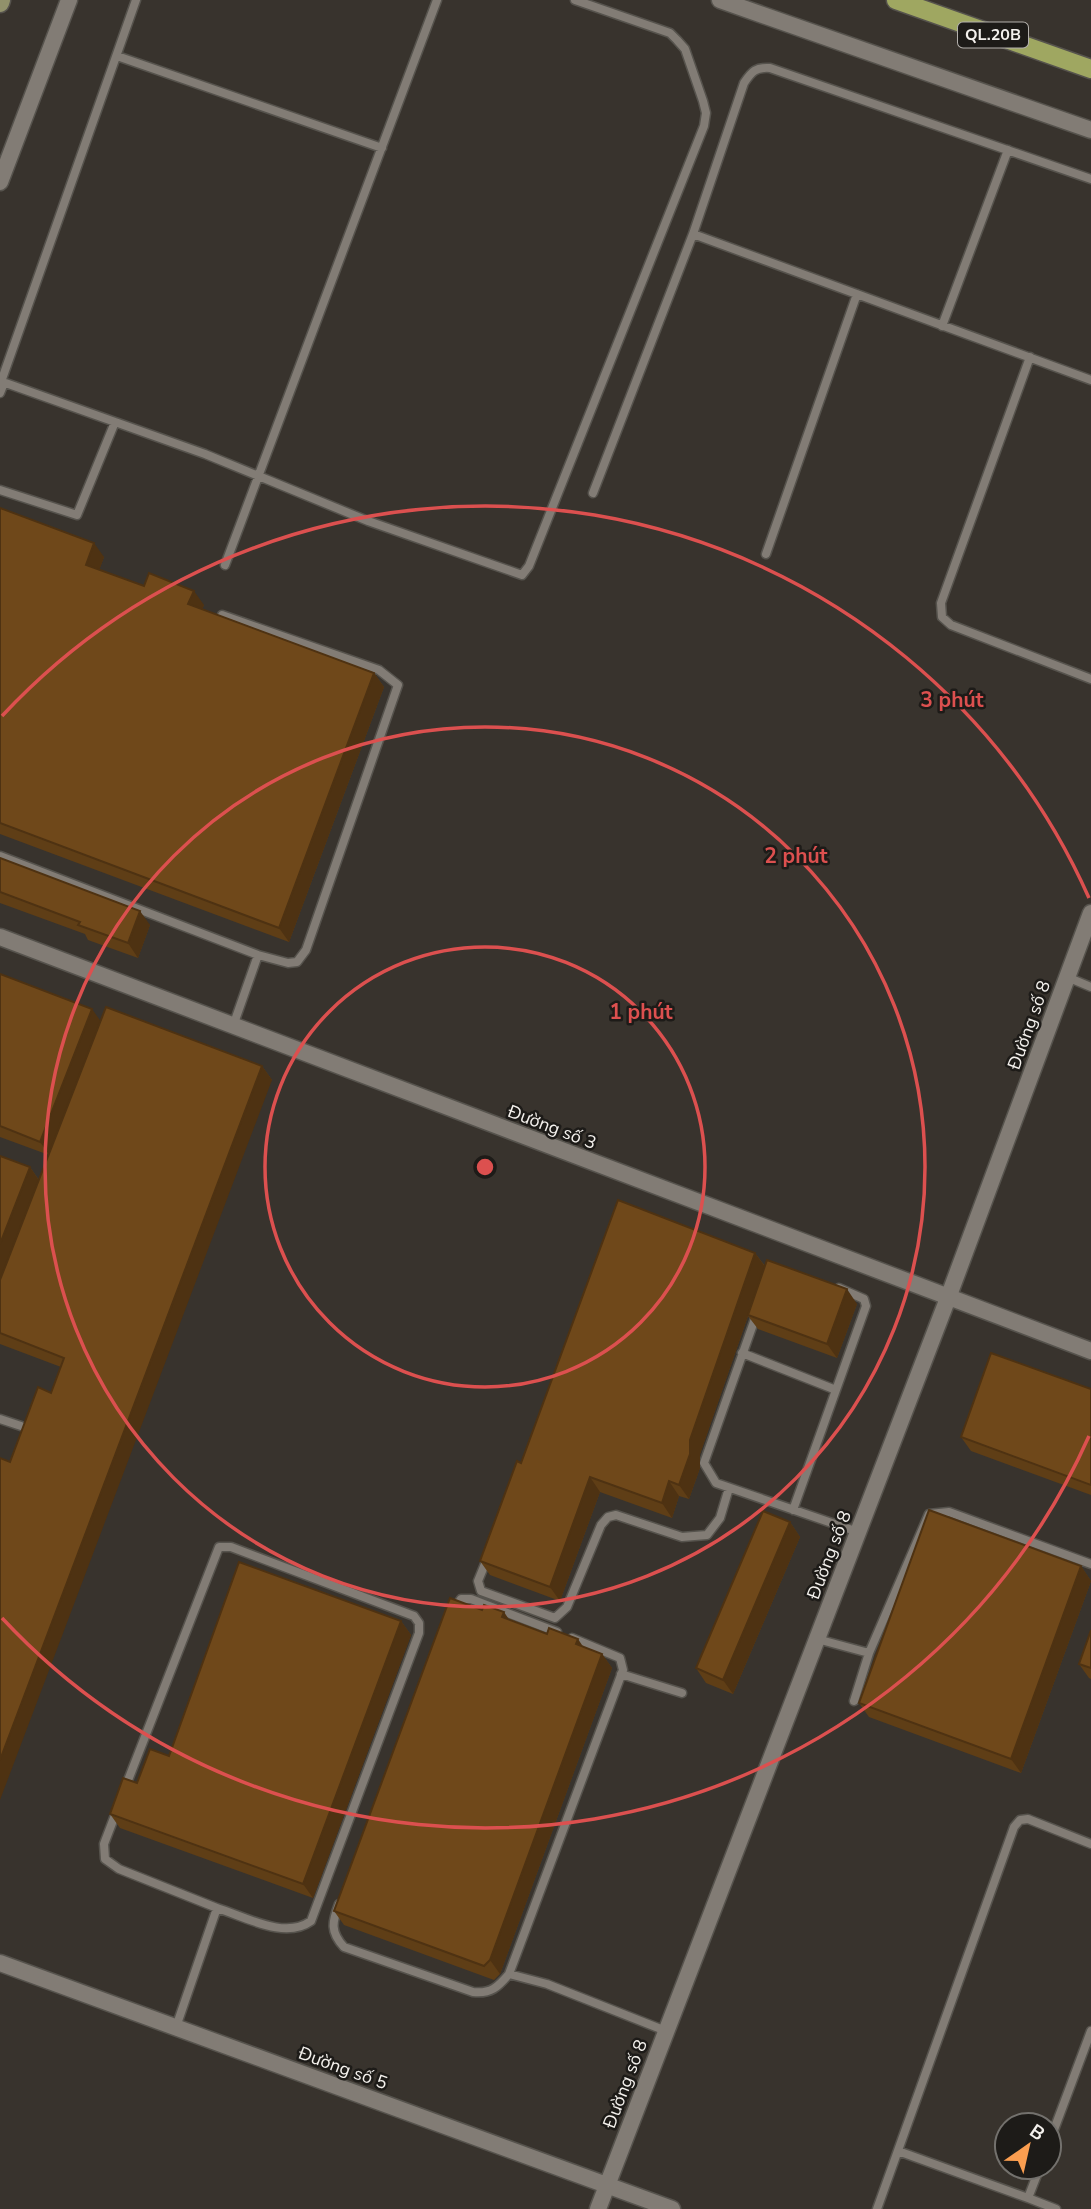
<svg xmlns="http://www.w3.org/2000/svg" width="1091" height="2209" font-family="'Nunito Sans',sans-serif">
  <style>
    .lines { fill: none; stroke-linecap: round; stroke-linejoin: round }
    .service-casing { stroke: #56534d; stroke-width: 11 }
    .minor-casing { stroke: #56534d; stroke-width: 19 }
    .secondary-casing { stroke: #56534d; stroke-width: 21 }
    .primary-casing { stroke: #56534d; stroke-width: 21 }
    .service { stroke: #827c75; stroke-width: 8 }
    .minor { stroke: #827c75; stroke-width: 16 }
    .secondary { stroke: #91916b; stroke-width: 18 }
    .primary { stroke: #9fa761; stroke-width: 18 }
    .wall { fill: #5f3e16 }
    .shaded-wall { fill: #4e3212 }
    .building { fill: #6f481a; stroke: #4e3212; stroke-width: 2 }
    .ring { fill: none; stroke: #dc504f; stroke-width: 3.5 }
    .labels { text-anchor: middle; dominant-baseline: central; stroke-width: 5; stroke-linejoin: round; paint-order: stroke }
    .shield { fill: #1d1b18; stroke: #b4b1ad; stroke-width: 2 }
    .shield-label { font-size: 16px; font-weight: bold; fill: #f4f1ed }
    .street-label { font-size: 18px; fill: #f4f1ed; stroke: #1d1b18 }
    .centre { fill: #dc504f; stroke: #1d1b18; stroke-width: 3.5 }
    .ring-label { font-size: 21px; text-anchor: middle; font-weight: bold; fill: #dc504f; stroke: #1d1b18; stroke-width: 5; stroke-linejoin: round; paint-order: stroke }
  </style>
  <rect width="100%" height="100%" fill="#38332d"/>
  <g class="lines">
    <g class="service-casing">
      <path id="service" d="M117,56L382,148
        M693,234L1091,380
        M942,326L1008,150
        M1030,357L941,603L942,617L951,625L1091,679
        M0,381L205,454L368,521L522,575L529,566L704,126L706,113L703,101L685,49L677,40L670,33L575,0
        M1,382L136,0
        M0,393L4,383
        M0,490L77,515L115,422
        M593,493L693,234L744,83C752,71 756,67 770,68L1091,179
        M766,554L857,294
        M225,565L437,0
        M0,856L258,955L288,963L297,962L306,950L398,685L379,670L222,615
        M1067,977L1091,987
        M233,1026L258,955
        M757,1313L704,1463L716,1483L858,1532
        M742,1353L836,1390L793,1510
        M836,1390L866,1306L864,1299L839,1288
        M0,1419L21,1426
        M487,1559L478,1581L481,1591L555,1618L567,1607L601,1525L608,1517L616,1515L682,1537L707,1535L720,1518L729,1488
        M455,1608L461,1599H471L557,1632
        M817,1639L869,1653
        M621,1674L682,1693
        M854,1701L869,1653L929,1514L949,1512L1091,1564
        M125,1788L219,1547H231L414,1616L419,1623V1633L311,1921C285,1940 246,1917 217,1908
        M117,1810L104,1844L105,1859L119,1869L217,1908L176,2027
        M339,1904C332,1922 330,1932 344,1947L473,1992C491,1994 498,1987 509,1974L547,1984L666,2031
        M509,1974L623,1670L620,1658L572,1638
        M1049,2143L1091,2031
        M898,2151L1028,2198L1040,2167
        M1028,2198L1056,2209
        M877,2209L1014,1827L1020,1820L1028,1819L1091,1844"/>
    </g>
    <g class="minor-casing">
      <path id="minor" d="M720,0L1091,130
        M0,182L69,0
        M0,937L1091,1351
        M0,1963L672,2209
        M598,2209L948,1298L1091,913"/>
    </g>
    <g class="secondary-casing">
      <path id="secondary" d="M0,3L1,0"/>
    </g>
    <g class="primary-casing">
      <path id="primary" d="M896,0L1091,69"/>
    </g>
    <use href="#service" class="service"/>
    <use href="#minor" class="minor"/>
    <use href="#secondary" class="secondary"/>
    <use href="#primary" class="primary"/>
  </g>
  <path class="wall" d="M0,508L104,557L99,570L144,586L204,605L202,609L374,673L384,687L289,942L0,834Z
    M0,858L150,925L138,958L88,940L85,934L0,903Z
    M0,974L101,1022L262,1066L272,1080L10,1462L51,1393L61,1367L0,1344V1156L30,1167L39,1180L49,1155L0,1137Z
    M755,1253L765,1266L857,1304L837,1358L758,1329L748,1316L700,1454V1468L689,1499L679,1496L672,1518L600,1492L560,1601L490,1575L480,1561L521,1463Z
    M1091,1389V1495L971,1451L961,1437Z
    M790,1522L800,1537L733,1694L706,1683L696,1668Z
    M1081,1566L1091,1581L1021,1773L869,1717L859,1703Z
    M510,1620L602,1654L612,1668L500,1974L494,1980L344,1925L334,1911Z
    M401,1621L411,1635L313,1898L120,1828L110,1814L137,1783L169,1756Z
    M1091,1630V1679L1089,1678L1079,1664Z"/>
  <path class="shaded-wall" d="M94,543L104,557L96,579L86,565Z
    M194,591L204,605L198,618L188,604Z
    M374,673L384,687L289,942L279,928Z
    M140,911L150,925L138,958L128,943Z
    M92,1009L102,1023L50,1156L40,1142Z
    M262,1066L272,1080L0,1800V1760Z
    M30,1167L40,1182L0,1284V1244Z
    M755,1253L765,1267L700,1454V1468L689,1499L679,1485L690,1440Z
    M847,1289L857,1304L837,1358L827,1344Z
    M590,1477L600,1492L560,1601L550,1587Z
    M669,1481L679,1496L672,1518L662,1503Z
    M790,1522L800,1537L733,1694L723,1680Z
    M1081,1566L1091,1581L1021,1773L1011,1759Z
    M504,1612L514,1627L502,1617Z
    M401,1621L411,1635L313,1898L303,1884Z
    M578,1639L588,1654L576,1644Z
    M602,1654L612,1668L500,1974L490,1960Z"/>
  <path class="building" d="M0,508L94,543L86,565L144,586L149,573L194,591L188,604L374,673L279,928L0,823Z
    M0,858L140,911L128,943L78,925L80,922L0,892Z
    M0,974L92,1009L40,1142L0,1126Z
    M106,1007L262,1066L0,1760V1458L10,1462L38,1387L51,1393L64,1358L0,1333V1280Z
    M0,1156L30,1167L0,1244Z
    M618,1200L755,1253L690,1440V1454L679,1485L669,1481L662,1503L590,1477L550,1587L480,1561L517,1461L521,1463Z
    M767,1260L847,1289L827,1344L748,1315Z
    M991,1353L1091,1389V1485L961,1437Z
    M929,1510L1081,1566L1011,1759L859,1703Z
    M763,1511L790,1522L723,1680L696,1668Z
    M239,1562L401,1621L303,1884L110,1814L123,1778L137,1783L150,1749L169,1756Z
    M450,1598L482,1610L484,1605L504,1612L502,1617L547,1634L549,1628L578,1639L576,1644L602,1654L490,1960L484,1966L334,1911Z
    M1091,1630V1668L1079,1664Z"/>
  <g class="ring">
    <circle cx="485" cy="1167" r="220"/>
    <circle cx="485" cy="1167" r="440"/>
    <path d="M1089 1436A661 661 0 0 1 2 1618M2 716A661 661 0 0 1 1089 898"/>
  </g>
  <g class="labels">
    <rect class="shield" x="958" y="22.5" width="70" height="25" rx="5"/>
    <g class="shield-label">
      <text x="993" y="35">QL.20B</text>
    </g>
    <g class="street-label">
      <text transform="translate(1029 1025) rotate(-70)">Đường số 8</text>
      <text transform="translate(552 1127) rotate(21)">Đường số 3</text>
      <text transform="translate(829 1555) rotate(-69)">Đường số 8</text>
      <text transform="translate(343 2068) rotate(20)">Đường số 5</text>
      <text transform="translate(625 2084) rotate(-69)">Đường số 8</text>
    </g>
  </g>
  <circle cx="485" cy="1167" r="10" class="centre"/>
  <g class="ring-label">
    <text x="952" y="707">3 phút</text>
    <text x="796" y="863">2 phút</text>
    <text x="641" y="1019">1 phút</text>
  </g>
  <g transform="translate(1028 2146) rotate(34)"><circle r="33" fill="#1d1b18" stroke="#73716d" stroke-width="2"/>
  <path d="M0-5L12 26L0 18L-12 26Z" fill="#fb9e50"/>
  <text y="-10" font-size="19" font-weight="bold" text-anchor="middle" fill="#f4f1ed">B</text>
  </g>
</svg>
